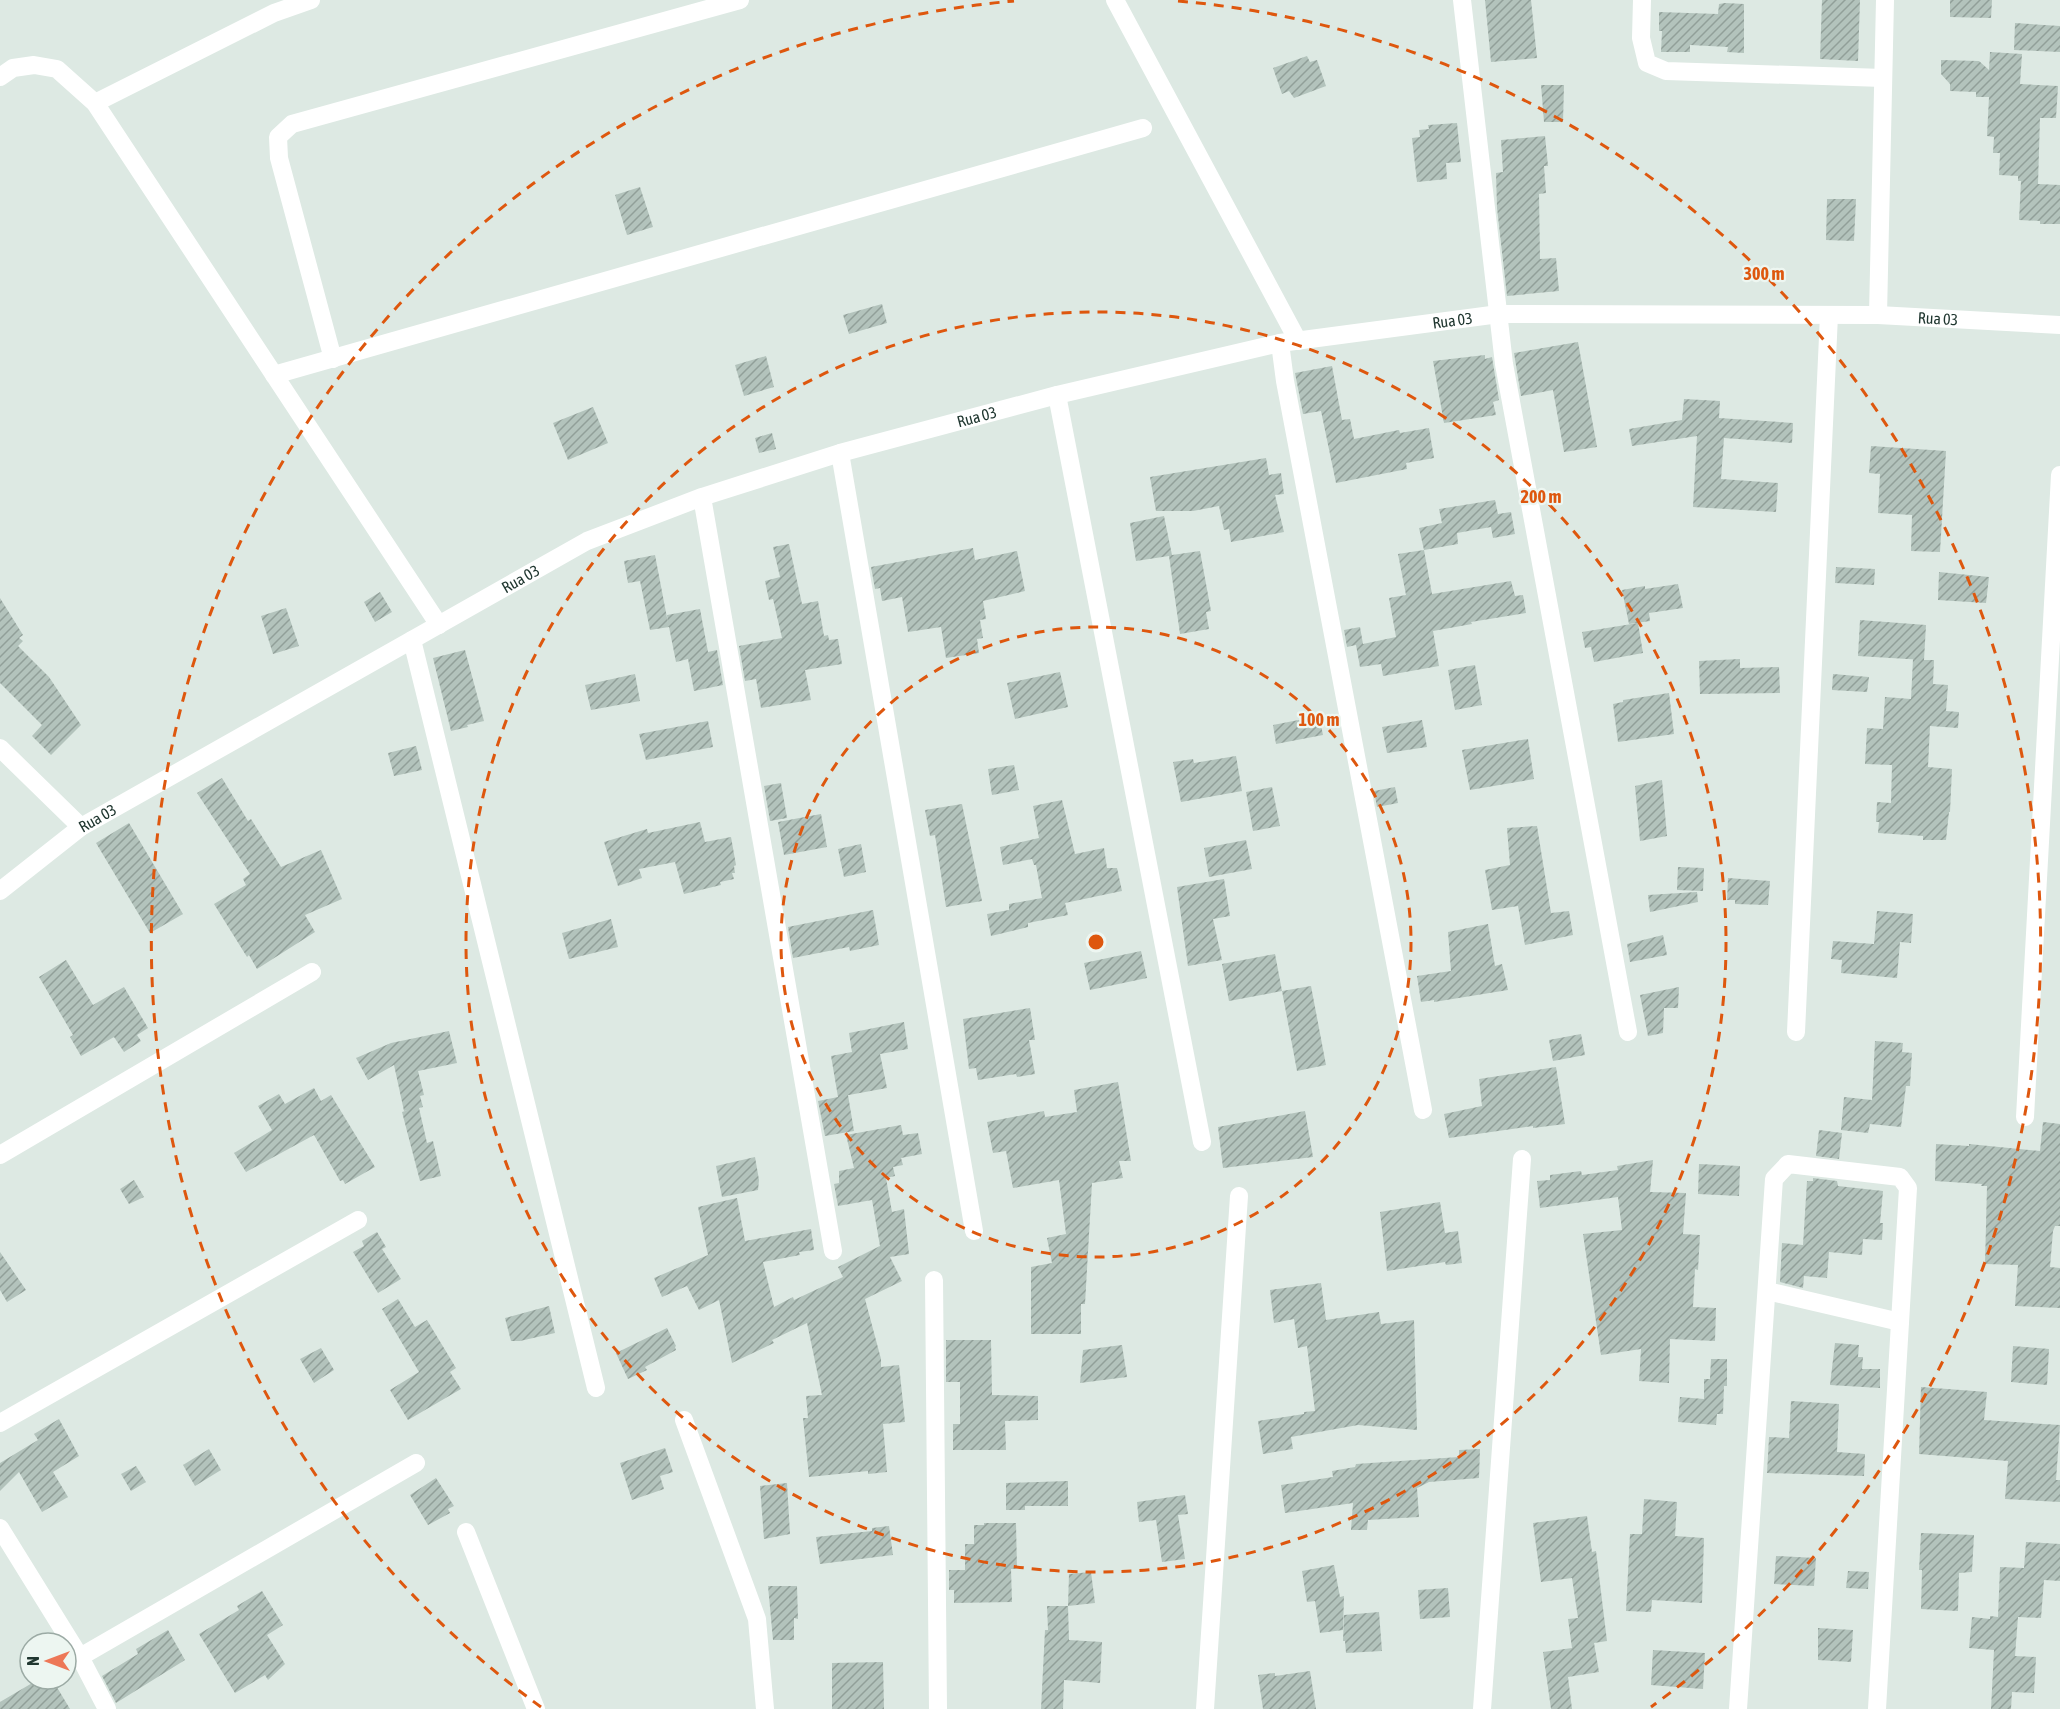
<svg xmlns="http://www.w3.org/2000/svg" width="2060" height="1709" font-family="'Asap Condensed',sans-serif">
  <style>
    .building { fill: url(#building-hatch) }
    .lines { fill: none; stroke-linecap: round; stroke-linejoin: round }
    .minor { stroke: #fff; stroke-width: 18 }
    .ring { fill: none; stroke: #de570e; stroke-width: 3; stroke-dasharray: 10 8 }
    .labels { text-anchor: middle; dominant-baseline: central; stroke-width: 4.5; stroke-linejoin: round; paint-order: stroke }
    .street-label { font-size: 16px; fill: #203730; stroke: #edf6f1 }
    .centre { fill: #de570e; stroke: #edf6f1; stroke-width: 3 }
    .ring-label { font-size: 18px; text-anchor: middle; font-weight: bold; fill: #de570e; stroke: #edf6f1; stroke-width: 4.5; stroke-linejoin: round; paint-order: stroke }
  </style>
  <defs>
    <pattern id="building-hatch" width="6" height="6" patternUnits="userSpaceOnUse" patternTransform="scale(1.5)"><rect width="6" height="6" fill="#b3c3bc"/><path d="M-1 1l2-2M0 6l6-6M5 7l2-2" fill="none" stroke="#919f99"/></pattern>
  </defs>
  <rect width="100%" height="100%" fill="#dde9e3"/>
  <path class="building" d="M1485,0H1531L1537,58L1491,62Z
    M1822,0H1860L1858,61L1820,59Z
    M1950,0H1992L1991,18L1950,17Z
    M1725,3L1744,4V53L1727,52L1728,47L1690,45V52H1661L1662,31H1659V12L1718,14L1719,4Z
    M2015,23L2060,26V52L2014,50Z
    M1990,52L2022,54L2020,84L2058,86L2056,118H2040L2038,184L2060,185V224H2040V221L2019,220L2021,181H2018V176L1999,175L2000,153H1993L1994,137L1987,136L1989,97H1976V92L1950,91V84L1941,74V60L1979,61L1989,70Z
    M1307,56L1310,62L1317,60L1326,86L1294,98L1289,91L1282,94L1273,68Z
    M1541,85H1564L1563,122H1544Z
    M1457,123L1461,162L1446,163L1447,179L1417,182L1412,138L1420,137L1419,130L1429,129L1428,125Z
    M1545,136L1548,166H1544L1546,193L1539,194L1540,259L1556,258L1559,291L1507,296L1497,208L1496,173L1503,172L1501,140Z
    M640,187L653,227L627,235L615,195Z
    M1827,199H1856L1854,241L1826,240Z
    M882,304L887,323L849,334L843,315Z
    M1578,342L1597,447L1564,452L1553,390L1521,396L1514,353Z
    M1485,355V359L1492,357L1499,400L1493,402L1496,415L1444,423L1433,361Z
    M766,356L774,387L744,396L735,365Z
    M1332,366L1342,420L1350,419L1354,439L1399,430L1400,433L1429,428L1434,458L1406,463L1407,469L1336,483L1321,411L1303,414L1295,373Z
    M1684,399L1720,401L1719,418L1793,423L1792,443L1724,438L1721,479L1778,483L1776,512L1693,507L1697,436L1632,446L1629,429L1682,420Z
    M593,407L608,443L568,460L553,423Z
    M772,433L776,449L759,453L755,438Z
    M1871,446L1946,451L1940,552L1911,551L1912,515L1878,513L1880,474L1869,473Z
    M1266,458L1269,475L1281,473L1284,494L1275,495L1284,532L1231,542L1229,529L1224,530L1219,506L1193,511H1156L1150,477Z
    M1495,500L1498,514L1511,512L1515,534L1493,538L1491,527L1457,533L1458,544L1424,550L1419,528L1442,523L1439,509Z
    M1164,516L1172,555L1200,551L1211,611L1206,612L1209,629L1180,634L1169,556L1136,561L1130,523Z
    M789,544L802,604L818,601L824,636L828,635L829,640L838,639L842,664L805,670L811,700L761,708L756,679L745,681L739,646L782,638L773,599L769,600L765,581L780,577L773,547Z
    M973,548L975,560L1017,551L1025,591L983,601L986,619L980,620L983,638L977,639L979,653L946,658L941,627L908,632L902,597L882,601L880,588L875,589L871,567Z
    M1424,550L1432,594L1511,581L1515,596L1523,595L1526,613L1471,622L1472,624L1433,631L1439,666L1383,676L1381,664L1360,667L1356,645L1347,647L1344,630L1360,627L1363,644L1396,637L1389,598L1406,595L1398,554Z
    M655,555L668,623L667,615L700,609L708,652L717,650L723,685L694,691L688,659L676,662L669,627L650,630L640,581L628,583L624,561Z
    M1836,567L1875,569L1874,585L1835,583Z
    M1939,572L1989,577L1986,603L1938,600Z
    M1678,584L1683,608L1649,613L1650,621L1629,624L1622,590L1645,586V589Z
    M380,592L392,612L375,622L364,602Z
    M0,598L23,635L19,638L23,641L18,646L49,677L81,725L51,755L32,736L42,725L0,683Z
    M286,608L299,646L273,654L261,616Z
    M1860,620L1926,625L1924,660L1858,656Z
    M1638,623L1643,653L1594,662L1591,647L1585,648L1582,632Z
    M465,650L484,721L467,725L468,727L451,731L433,658Z
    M1740,659V668L1779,667L1780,693L1700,694L1699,661Z
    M1913,659L1934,660L1933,684L1948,685L1946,711L1959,712L1958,728L1930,726L1928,767L1952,769L1950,812H1949L1946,840H1923V836L1878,833L1879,822H1876L1877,802L1891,803L1892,765L1865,764L1867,728L1883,729L1885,697L1911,699Z
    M1475,665L1482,705L1455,710L1448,670Z
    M1060,672L1068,707L1015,719L1007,683Z
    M635,674L640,701L591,710L585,685Z
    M1833,674L1869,677L1867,692L1832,690Z
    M1669,693L1674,734L1618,742L1613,704L1623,702V700Z
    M1319,716L1323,735L1276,744L1273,725Z
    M1422,720L1427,747L1387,753L1382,727Z
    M708,721L713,747L646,760L639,734Z
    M1528,739L1534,779L1470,790L1462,750Z
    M416,746L422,770L394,776L388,753Z
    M1236,756L1242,791L1181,802L1173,762L1193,759L1194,763Z
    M1014,765L1019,790L992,795L988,769Z
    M222,778L248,821L251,819L281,867L321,850L342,899L305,915L315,932L257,969L249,955L247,957L214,904L246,885L243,879L250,874L197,793Z
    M1662,780L1667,836L1640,841L1635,786Z
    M781,783L787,818L770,821L764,786Z
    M1272,787L1280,826L1253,831L1246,792Z
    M1395,787L1398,803L1377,807L1374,791Z
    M1062,800L1075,854L1104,848L1107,868H1117L1122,891L1065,903L1068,915L1028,923V927L991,936L987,914L1009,910V904L1042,898L1036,865H1034L1032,859L1003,865L1000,847L1039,838L1033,806Z
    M962,804L982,901L946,907L935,835L930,836L925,810Z
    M821,814L827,847L784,855L778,822Z
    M700,822L705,842L731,837L736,865L734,866L735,873H732L734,879L720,882L721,885L684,894L675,862L639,869L642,878L618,886L604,842L647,829L648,833Z
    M129,823L183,914L150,933L96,843Z
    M1537,826L1551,913L1569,911L1573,935L1525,945L1518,906L1492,910L1485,870L1510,865L1507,828Z
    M1246,840L1252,869L1209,877L1204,848Z
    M861,844L866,872L844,877L838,849Z
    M1678,867L1704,868L1703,891L1677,890Z
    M1728,878L1770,881L1768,905L1735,904V900H1727Z
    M1224,879L1230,916L1213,919L1222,960L1188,966L1177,887Z
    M1697,892L1698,902L1650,912L1648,895Z
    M873,910L879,945L850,951L849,947L793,958L788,927Z
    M1877,911L1913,914L1911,943L1900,942L1897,978L1841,973L1842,960L1831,959L1833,941L1874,944Z
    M611,919L618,947L569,959L562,933Z
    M1488,924L1495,966L1502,964L1508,990L1434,1002V1000L1421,1002L1417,976L1451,971L1448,932Z
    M1663,935L1667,955L1630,962L1627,944Z
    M1141,951L1147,978L1090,990L1084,963Z
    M1275,954L1282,991L1311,986L1326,1065L1297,1071L1282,991L1229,1001L1222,964Z
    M66,960L93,1005L124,987L148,1028L137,1035L141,1041L124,1052L114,1037L81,1056L70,1037L73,1035L39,977Z
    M1679,987L1678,1008H1664L1663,1033L1648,1036L1640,995Z
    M1030,1008L1035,1040H1029L1035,1074L1017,1077L1016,1074L978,1080L976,1068L969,1069L963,1019Z
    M904,1022L908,1049L880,1054L887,1088L838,1097L831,1056L852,1052L849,1033Z
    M449,1031L457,1063L418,1071L424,1095L420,1096L423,1107L419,1108L427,1143L433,1141L441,1176L420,1181L402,1112L408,1110L404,1111L394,1065L368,1080L356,1058L391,1043Z
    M1581,1034L1585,1055L1553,1061L1549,1040Z
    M1875,1041L1903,1043L1902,1052L1912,1053L1910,1086H1906L1901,1127L1870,1124L1868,1133L1841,1130L1844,1097L1872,1100Z
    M1556,1067L1565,1124L1533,1128V1126L1449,1138L1444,1114L1482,1106L1479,1079Z
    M1118,1082L1131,1161H1119L1123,1178L1092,1183L1085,1304H1081V1334H1031V1267L1052,1263L1047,1238L1066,1234L1059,1180L1013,1188L1006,1151L993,1153L987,1122L1044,1111L1045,1117L1077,1112L1074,1090Z
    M314,1088L321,1101L331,1095L375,1167L345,1184L343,1180L340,1181L314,1135L246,1172L234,1153L272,1130L258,1106L279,1094L285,1104Z
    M848,1095L854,1131L825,1136L818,1101Z
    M1305,1111L1313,1157L1223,1168L1218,1127Z
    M2043,1122L2060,1124V1226H2055L2053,1231L2050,1267L2060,1268V1308L2015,1306L2018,1265L1985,1264L1987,1186H1981L1982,1184L1935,1181L1936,1144L1969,1146V1144L2040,1151Z
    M901,1125L903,1135L918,1133L922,1154L901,1158L903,1165L893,1167L895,1176L886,1178L892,1212L904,1209L909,1254L890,1257L902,1281L865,1299L881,1359V1367L899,1365L905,1422L883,1424L887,1472L868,1474V1471L809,1477L803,1418H808L806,1396L822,1395L807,1323L772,1340L774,1343L732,1363L719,1300L699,1310L687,1286L662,1297L654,1278L708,1255L698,1207L737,1198L745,1241L811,1229L814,1250L799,1252L800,1255L763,1262L774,1307L793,1297L794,1300L843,1277L838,1267L880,1246L872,1200L838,1206L834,1184L839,1183V1171L854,1168L846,1135Z
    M1819,1130L1842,1133L1839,1159L1816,1156Z
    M755,1157L759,1180L758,1190L722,1197L716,1166Z
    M1653,1160L1650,1192L1686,1193L1683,1234L1700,1235L1698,1270L1695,1269L1693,1307L1716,1308L1715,1341L1670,1339L1669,1383L1639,1381L1641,1349L1601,1355L1583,1234L1622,1230L1618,1197L1540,1208L1537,1181L1550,1180V1175L1581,1171L1582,1175L1618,1170L1617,1166Z
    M1699,1164L1740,1166L1739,1196L1698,1194Z
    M1813,1178L1837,1181L1838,1186L1883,1191L1880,1223H1883L1882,1240L1863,1239L1862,1255L1829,1252L1827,1278L1804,1276L1803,1288L1780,1282L1782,1243L1803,1245L1807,1181H1813Z
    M134,1180L144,1197L129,1204L120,1189Z
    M1440,1202L1445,1233L1458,1231L1462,1263L1446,1265L1445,1262L1387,1271L1380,1212Z
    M377,1232L386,1247L382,1249L401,1279L378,1293L353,1252L364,1246L362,1241Z
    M0,1252L26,1290L7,1302L0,1290Z
    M1321,1283L1326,1320L1379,1312L1381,1324L1414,1320L1417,1430L1358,1425L1291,1437L1293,1449L1263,1454L1258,1421L1304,1414V1412L1315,1411L1307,1346L1298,1348L1294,1319L1274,1323L1270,1290Z
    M398,1299L415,1327L427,1320L456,1368L450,1372L461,1389L408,1420L390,1390L419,1372L382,1309Z
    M549,1306L555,1333L520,1341H511L505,1318Z
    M667,1328L676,1346L675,1347L676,1350L645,1367L647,1370L628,1379L616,1353Z
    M946,1340H991L992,1395L1038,1396V1420L1005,1421L1006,1450H953V1424H960V1382H946Z
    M1835,1343L1859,1345L1858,1357H1863L1862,1369H1880V1388L1830,1385Z
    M1122,1345L1127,1377L1080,1383L1083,1350Z
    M2013,1346L2049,1349L2047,1385L2011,1382Z
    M321,1348L334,1370L314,1383L300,1359Z
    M1711,1359H1727V1386H1724L1723,1414H1717L1716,1425L1678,1422L1680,1397L1704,1399V1379H1710Z
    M1921,1387L1987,1392L1984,1420L2060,1425L2056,1480H2060V1502L2005,1499L2008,1461L1919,1454Z
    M1791,1401L1839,1404L1837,1452L1865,1454L1864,1476L1767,1473L1769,1437L1789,1438Z
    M59,1419L79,1456L53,1472L68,1497L42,1512L19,1472L0,1491V1463L38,1440L34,1434Z
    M665,1448L673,1472L660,1476L664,1489L632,1500L620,1463Z
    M209,1449L221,1470L195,1486L183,1465Z
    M1480,1449L1479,1478L1429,1482L1417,1488L1419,1517L1368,1520L1367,1530H1351L1353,1503L1285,1513L1281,1485L1333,1477L1332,1471L1355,1467L1356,1464L1459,1457V1450Z
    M136,1466L146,1482L131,1491L121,1474Z
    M436,1478L454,1506L448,1509L450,1513L428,1525L410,1495Z
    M1068,1481V1506H1025V1510H1006V1483Z
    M787,1483L790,1534L764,1539L760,1486Z
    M1185,1495L1188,1514L1178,1515L1185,1559L1162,1562L1156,1520L1139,1522L1137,1502Z
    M1644,1499L1677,1502L1675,1536L1704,1538L1702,1603L1652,1600L1651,1612L1626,1611L1630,1534H1642Z
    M1587,1516L1592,1552L1596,1551L1607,1641L1594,1643L1599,1672L1568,1677L1572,1709H1551L1543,1652L1572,1648L1568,1619L1578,1618L1572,1578L1541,1582L1533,1523Z
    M984,1523H1016L1017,1569H1011L1012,1602L954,1603V1590H949V1570H965V1544H974V1525H984Z
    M889,1526L893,1555L820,1564L816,1537L872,1531V1528Z
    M1921,1533L1974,1535L1972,1572L1959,1573L1958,1611L1921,1609L1922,1570H1919Z
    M2026,1542L2060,1544V1581L2044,1580L2041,1618L2018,1617L2015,1656L2036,1657L2034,1693L2012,1692L2011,1709H1991L1994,1650L1969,1648L1972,1617L1990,1619V1616L1998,1617L2000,1567L2024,1568Z
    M1776,1556L1816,1558L1814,1586L1774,1584Z
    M1334,1565L1340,1597L1344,1596L1343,1630L1320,1633L1315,1601L1307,1602L1302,1571Z
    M1848,1571L1869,1572L1868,1589L1846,1588Z
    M1091,1572L1095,1603L1068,1606L1069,1640L1102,1642L1100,1683L1064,1680L1063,1709H1041L1045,1630H1048L1047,1606H1068L1069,1574Z
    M768,1586H797L798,1619L794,1618V1640H773Z
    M1448,1588L1450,1617L1420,1619L1418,1590Z
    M262,1591L283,1625L267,1635L285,1664L268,1680L265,1675L235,1693L199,1634L239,1610L237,1606Z
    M1379,1612L1382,1651L1346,1653L1345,1641H1343L1344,1615Z
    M1818,1628L1853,1630L1851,1662L1818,1660Z
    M168,1630L185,1660L116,1703L102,1676L138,1654L136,1649Z
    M1653,1650L1705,1653L1703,1689L1651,1685Z
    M883,1662L884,1709H832V1663Z
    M1310,1671L1316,1709H1263L1258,1675L1275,1673V1676Z
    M39,1679H52L70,1709H0V1702Z"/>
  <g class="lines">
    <g class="minor">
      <path d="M1115,0L1298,341"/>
      <path d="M1462,0L1504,364L1628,1032"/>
      <path d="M1642,0L1641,38L1647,63L1666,71L1883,78"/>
      <path d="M0,77L13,68L34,65L57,69L95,103L439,625"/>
      <path d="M95,103L274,13L311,0"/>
      <path d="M1878,315L1885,0"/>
      <path d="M1280,343L1285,381L1423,1110"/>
      <path d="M333,359L279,158L278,137L292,124L740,0"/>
      <path d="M274,375L1143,128"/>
      <path d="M1057,395L1202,1142"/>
      <path d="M840,453L974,1231"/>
      <path d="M702,497L833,1251"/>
      <path d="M412,640L596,1388"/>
      <path d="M0,748L81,827"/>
      <path id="s1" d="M0,891L81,827L587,541L702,497L840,453L1057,395L1280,343L1499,314L1878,315L2060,325"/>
      <path d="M1796,1032L1829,315"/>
      <path d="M2025,1117L2060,475"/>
      <path d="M0,1155L312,972"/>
      <path d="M934,1280L938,1709"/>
      <path d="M1767,1291L1900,1322"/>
      <path d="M684,1420L757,1619L765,1709"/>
      <path d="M0,1423L358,1220"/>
      <path d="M0,1528L80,1657L107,1709"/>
      <path d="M466,1532L536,1709"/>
      <path d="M80,1657L416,1463"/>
      <path d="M1205,1709L1239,1196"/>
      <path d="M1482,1709L1522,1159"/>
      <path d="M1738,1709L1774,1179L1788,1164L1900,1177L1908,1188L1877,1709"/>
    </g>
  </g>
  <g class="ring">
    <circle cx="1096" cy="942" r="315"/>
    <circle cx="1096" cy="942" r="630"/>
    <path d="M541 1707A945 945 0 0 1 1014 1M1178 1A945 945 0 0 1 1651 1707"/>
  </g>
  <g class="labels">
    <g class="street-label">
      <text stroke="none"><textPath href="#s1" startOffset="2066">Rua 03</textPath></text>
      <text stroke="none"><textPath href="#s1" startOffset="1580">Rua 03</textPath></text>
      <text stroke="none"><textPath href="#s1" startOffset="1094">Rua 03</textPath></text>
      <text stroke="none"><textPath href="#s1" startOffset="608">Rua 03</textPath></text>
      <text stroke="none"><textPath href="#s1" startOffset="122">Rua 03</textPath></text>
    </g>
  </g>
  <circle cx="1096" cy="942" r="9" class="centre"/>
  <g class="ring-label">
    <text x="1764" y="280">300 m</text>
    <text x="1541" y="503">200 m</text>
    <text x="1319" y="726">100 m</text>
  </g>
  <g transform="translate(48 1661) rotate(270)"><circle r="28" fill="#edf6f1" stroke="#9baaa4" stroke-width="1.5"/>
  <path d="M0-4.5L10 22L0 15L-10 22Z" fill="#ed7757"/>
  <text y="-9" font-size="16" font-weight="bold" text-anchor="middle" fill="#203730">N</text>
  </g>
</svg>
